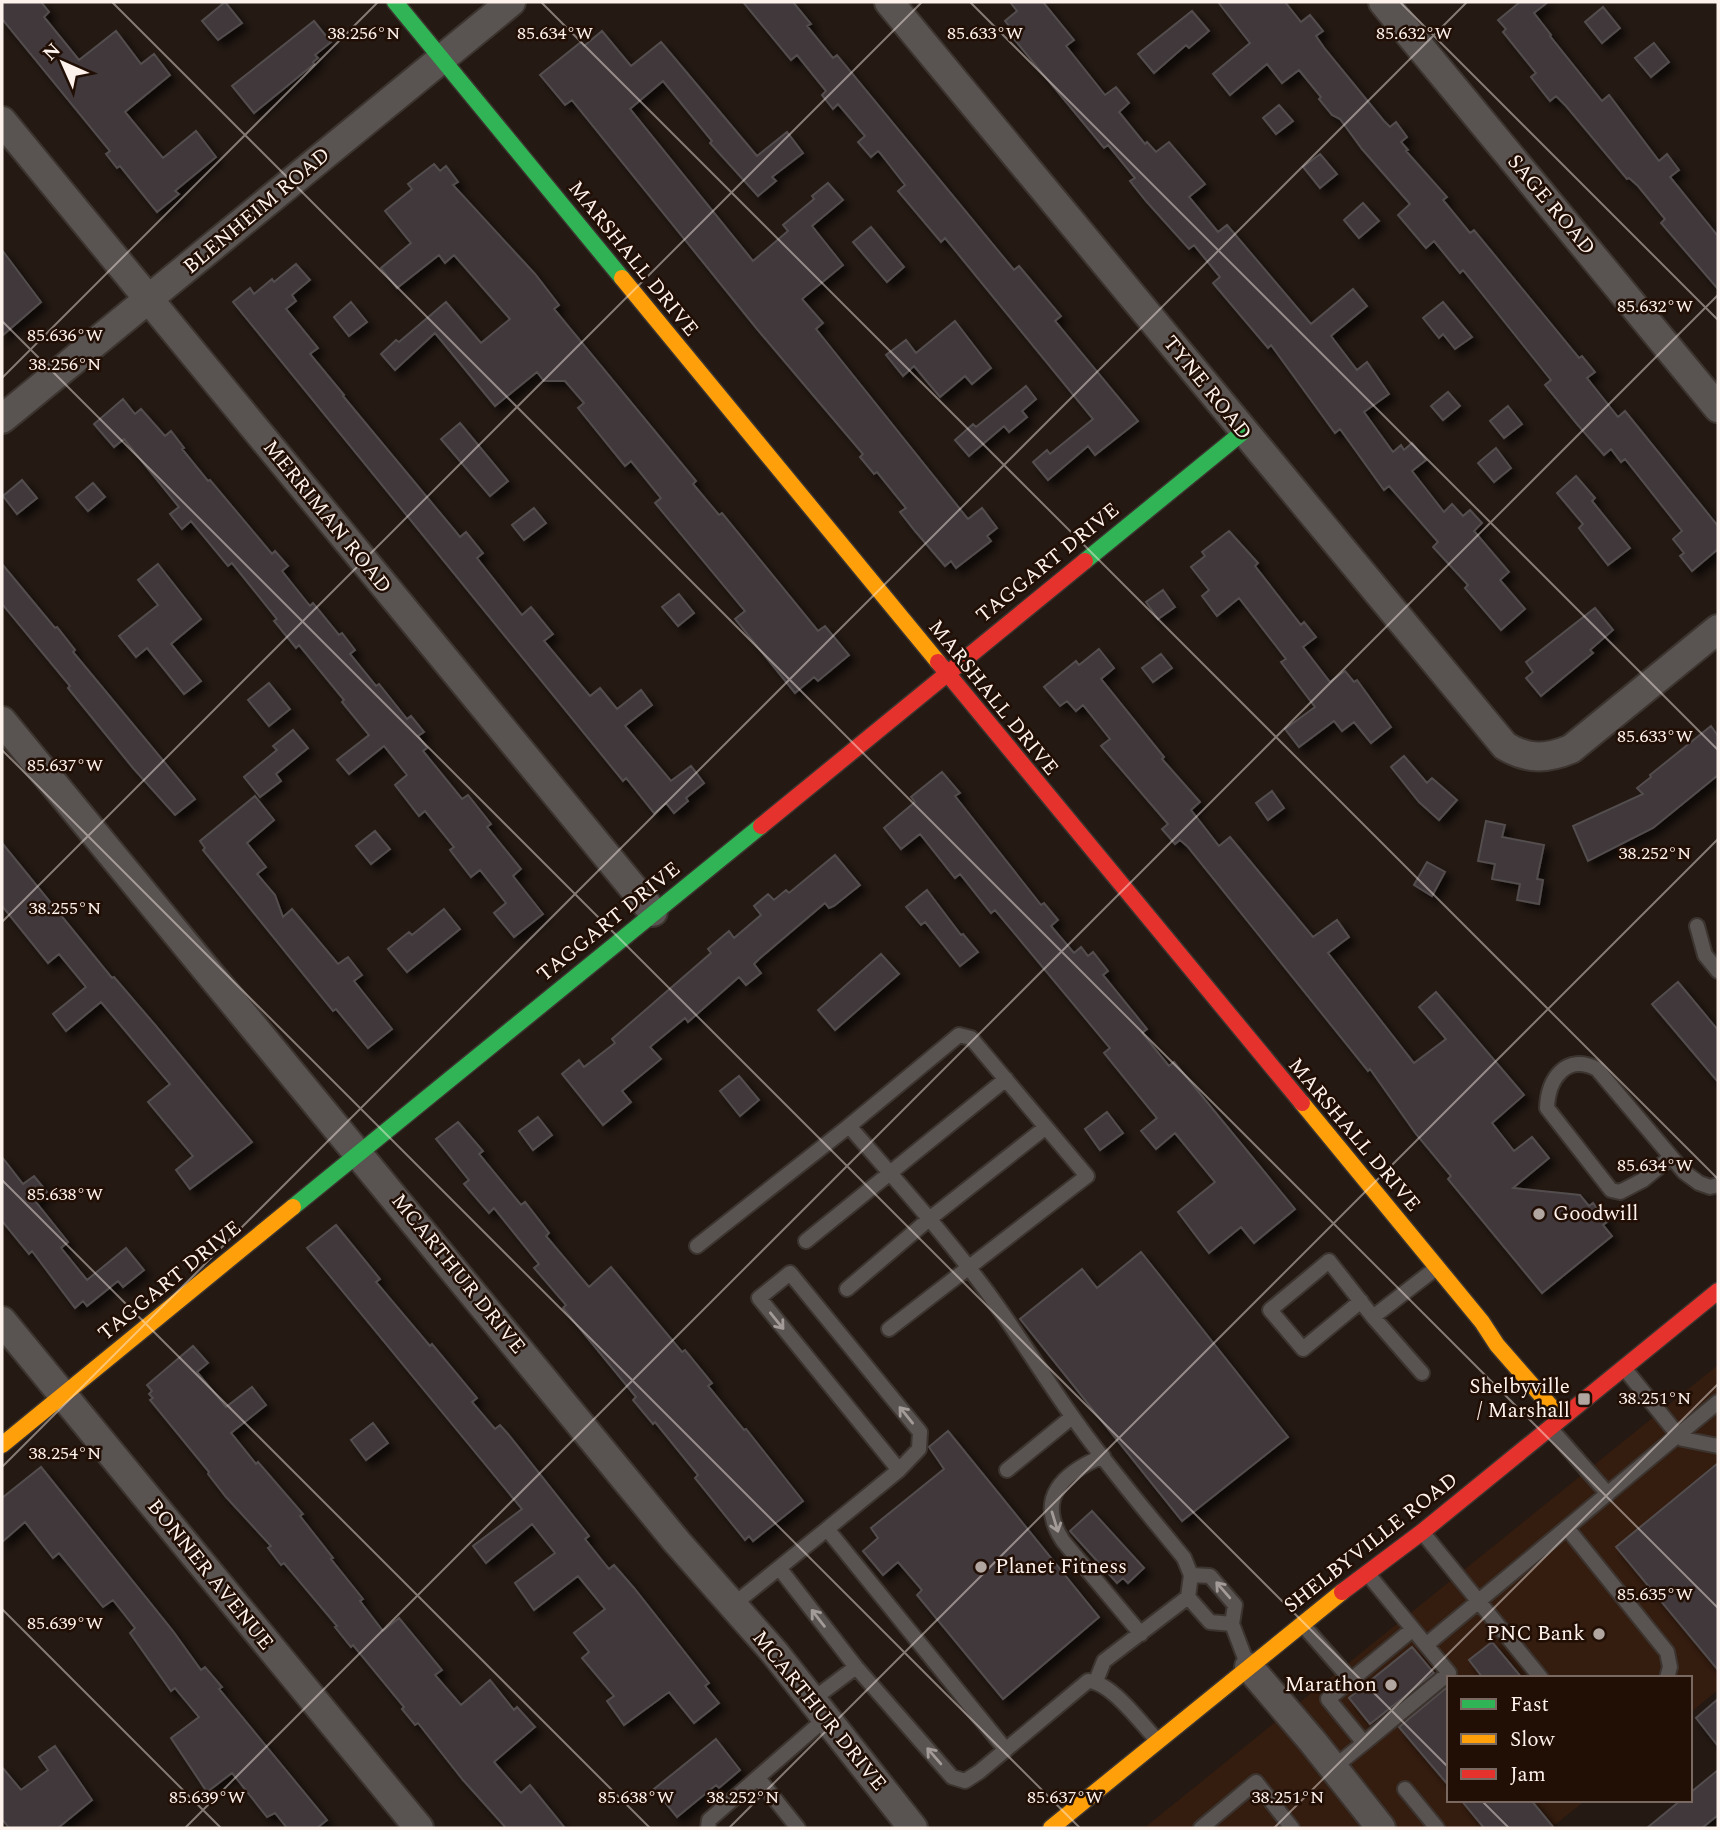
<svg xmlns="http://www.w3.org/2000/svg" width="1720" height="1830" font-family="Spectral,serif">
  <style>
    .built { fill: #341c0f }
    .building { fill: #3f383a; stroke: #534d4e; stroke-width: 2; filter: url(#shadow) }
    .lines { fill: none; stroke-linecap: round; stroke-linejoin: round }
    .lane-casing { stroke: #3c342f; stroke-width: 18 }
    .street-casing { stroke: #3c342f; stroke-width: 32 }
    .fast-casing { stroke: #3c342f; stroke-width: 19 }
    .slow-casing { stroke: #3c342f; stroke-width: 19 }
    .jam-casing { stroke: #3c342f; stroke-width: 19 }
    .lane { stroke: #595351; stroke-width: 14 }
    .street { stroke: #595351; stroke-width: 28 }
    .fast { stroke: #30b455; stroke-width: 16 }
    .slow { stroke: #ff9f0a; stroke-width: 16 }
    .jam { stroke: #e5322d; stroke-width: 16 }
    .oneway { stroke: #a39b97 }
    .ticks { fill: none; stroke: #fef2ec; stroke-width: 2; stroke-opacity: 0.45 }
    .poi-dot { fill: #b2a6a0; stroke: #210e04; stroke-width: 2.5 }
    .labels { text-anchor: middle; dominant-baseline: central; stroke-width: 5; stroke-linejoin: round; paint-order: stroke }
    .street-label { font-size: 21px; fill: #fef2ec; stroke: #210e04 }
    .poi-label { font-size: 21px; fill: #fef2ec; stroke: #210e04; text-anchor: end }
    .ticks-label { font-size: 18px; text-anchor: middle; fill: #fef2ec; stroke: #210e04; stroke-width: 5; stroke-linejoin: round; paint-order: stroke }
  </style>
  <defs>
    <filter id="shadow"><feDropShadow dx="6" dy="6" stdDeviation="3.5" flood-color="#0009"/></filter>
  </defs>
  <rect width="100%" height="100%" fill="#241913"/>
  <path class="built" d="M1718,1365V1690L1690,1713V1678H1449V1800H1586L1551,1828H1144Z"/>
  <path class="building" d="M2,2H41L49,12L44,17L79,60L116,31L141,64L154,54L170,75L125,112L163,158L196,131L216,157L175,191L179,194L157,212L120,166L117,168L106,154L110,151L2,19Z
    M225,2L242,23L218,40L202,21Z
    M743,2H793L811,24L807,26L833,58L837,55L1014,270L1019,266L1061,316L1055,321L1138,421L1095,455L1088,446L1048,480L1033,462L1047,450L1050,454L1093,419L945,238L941,242L898,191L905,185L880,153L878,151L871,157L858,142L865,136L838,104L833,109L822,95L826,91L797,55L791,60Z
    M1010,2H1043L1074,40L1066,46L1105,95L1116,87L1129,103L1119,112L1145,144L1147,142L1156,152L1169,142L1205,184L1189,197L1218,232L1227,225L1311,324L1353,289L1367,306L1331,336L1357,370L1367,362L1389,394L1364,412L1393,452L1401,445L1404,450L1412,443L1426,460L1412,471L1444,512L1452,504L1463,516L1470,510L1482,523L1474,531L1509,572L1500,580L1525,609L1501,630L1465,588L1468,585L1433,547L1438,542L1389,486L1384,490L1340,429L1335,433L1271,345L1268,348L1213,283L1220,277L1194,245L1189,249L1146,201L1130,181L1135,178L1108,145L1104,148L1009,33L1012,30L1005,21L1017,11Z
    M1218,2H1285L1301,22L1310,15L1323,31L1316,36L1325,49L1384,121L1390,127L1396,122L1407,137L1401,142L1408,150L1406,151L1447,197L1443,200L1470,233L1474,230L1579,358L1582,356L1595,372L1587,378L1618,417L1625,411L1718,526V549L1692,571L1680,556L1684,553L1673,539L1682,531L1625,459L1621,462L1611,449L1604,455L1577,424L1545,385L1551,380L1463,270L1460,273L1434,241L1426,248L1398,215L1410,204L1362,149L1340,119L1332,115L1319,99L1321,97L1299,70L1282,83L1267,64L1230,95L1213,74L1250,43Z
    M1520,2H1548L1534,13L1551,35L1550,36L1602,101L1609,95L1659,161L1667,154L1679,170L1670,177L1718,236V289L1661,223L1665,219L1638,186L1629,178L1627,179L1566,106L1556,96L1550,101L1531,77L1536,73L1503,32L1506,29L1498,20Z
    M1603,7L1620,28L1602,43L1585,22Z
    M1192,11L1209,31L1189,48L1186,45L1154,73L1138,54Z
    M314,21L331,42L315,55L318,58L313,62L314,64L254,113L232,86Z
    M602,31L631,66L661,42L757,156L787,132L803,153L772,177L776,181L758,196L710,143L712,141L663,81L630,109L753,261L788,231L783,225L814,199L812,196L828,183L843,200L812,226L843,265L802,299L823,323L816,329L968,519L982,508L997,528L987,536L991,541L956,568L951,561L945,566L915,531L900,512L906,508L877,472L874,474L860,457L863,454L757,329L572,100L565,105L540,75L581,42L584,46Z
    M1654,43L1669,62L1651,77L1635,58Z
    M1279,105L1293,121L1276,134L1263,118Z
    M1320,154L1337,174L1320,188L1303,167Z
    M434,164L440,171L446,166L458,182L453,185L535,274L559,305L554,309L696,481L693,484L719,515L722,513L818,631L825,626L849,655L818,681L814,677L795,693L735,619L745,611L655,503L661,498L631,461L625,466L578,408L584,403L565,381H544L537,372L495,406L435,333L395,370L381,354L396,340L399,342L446,302L481,343L510,319L454,255L445,263L439,255L397,288L381,268L411,243L385,211L412,189L408,184Z
    M1363,203L1379,221L1359,238L1344,220Z
    M871,227L904,267L887,282L853,242Z
    M2,250L41,302L2,336Z
    M296,264L310,280L292,295L296,301L286,309L318,348L310,354L344,395L343,396L456,532L460,537L466,532L483,553L477,558L522,615L531,607L553,634L544,641L590,696L600,688L617,709L641,690L652,705L625,726L671,781L691,766L704,783L686,798L688,801L674,813L666,803L654,813L626,778L623,781L233,302L250,288L254,294L272,279L274,282Z
    M351,302L367,322L349,336L334,317Z
    M1443,302L1472,337L1455,349L1443,334L1439,338L1423,318Z
    M955,321L991,368L972,384L965,376L940,397L914,366L903,376L886,355L906,340L916,353Z
    M1026,386L1036,399L1022,411L1027,417L1009,432L1004,426L969,456L955,440L973,424L976,427Z
    M1448,392L1460,406L1443,420L1431,406Z
    M123,399L135,414L141,409L165,436L171,431L184,448L182,449L208,481L210,480L272,554L275,551L288,566L282,571L310,606L313,603L339,635L342,633L355,650L350,654L376,686L379,684L407,719L411,716L424,732L418,736L427,748L423,751L462,799L468,795L491,824L487,827L521,869L513,876L543,914L514,937L494,913L506,903L480,870L471,877L450,850L454,847L425,811L419,816L395,785L407,775L384,746L349,774L337,760L369,735L342,702L344,700L299,645L296,648L274,621L277,619L232,563L228,566L191,521L182,529L170,514L179,507L124,439L114,447L94,424Z
    M1508,406L1522,424L1504,438L1490,421Z
    M460,423L508,481L490,496L441,439Z
    M1496,448L1511,468L1494,482L1478,463Z
    M1576,476L1595,498L1592,501L1630,548L1608,565L1579,528L1583,524L1557,493Z
    M22,480L37,498L17,514L3,496Z
    M93,483L105,497L88,511L76,497Z
    M534,508L546,523L524,540L512,525Z
    M1229,531L1258,563L1255,566L1301,625L1304,622L1316,637L1303,647L1330,682L1345,671L1354,682L1357,680L1391,727L1371,743L1354,722L1342,731L1334,721L1299,747L1285,729L1315,707L1281,662L1286,659L1239,598L1217,616L1202,596L1209,590L1191,567L1205,556L1202,552Z
    M2,564L55,628L57,627L75,650L73,652L195,799L175,815L133,768L68,688L70,686L2,604Z
    M158,564L201,619L171,644L201,681L184,694L147,648L136,657L119,636L158,605L138,580Z
    M1163,590L1175,607L1158,619L1146,602Z
    M679,594L694,613L678,626L662,607Z
    M1595,608L1613,630L1590,650L1593,653L1541,696L1526,678L1533,672L1526,662Z
    M1099,649L1114,668L1101,679L1164,757L1162,759L1200,802L1191,810L1219,846L1230,837L1313,937L1337,920L1349,937L1328,953L1414,1063L1446,1039L1419,1007L1436,992L1524,1095L1492,1123L1514,1151L1532,1137L1549,1158L1513,1188L1580,1195L1589,1206L1593,1203L1607,1222L1603,1225L1612,1236L1542,1293L1448,1179L1451,1176L1416,1134L1370,1069L1368,1071L1188,847L1180,840L1175,844L1162,829L1168,824L1101,746L1110,739L1083,705L1076,711L1067,701L1060,706L1044,687L1076,661L1079,665Z
    M1161,654L1172,668L1153,682L1142,668Z
    M269,683L290,709L269,726L248,700Z
    M1711,726L1718,736V775L1653,828L1588,861L1573,826L1643,794L1637,788L1651,777L1650,775Z
    M293,730L308,748L276,774L281,781L260,797L244,777L277,750L273,746Z
    M1404,756L1427,783L1432,778L1457,800L1439,820L1419,802L1391,767Z
    M942,772L960,793L955,796L1041,905L1044,903L1058,920L1051,926L1074,953L1081,947L1088,956L1093,952L1108,971L1103,975L1147,1029L1142,1033L1169,1066L1174,1062L1295,1209L1254,1243L1241,1227L1209,1253L1178,1212L1215,1182L1175,1133L1156,1149L1141,1131L1157,1118L1104,1053L1110,1048L995,910L991,913L960,874L955,878L920,834L901,849L884,828L915,802L911,797Z
    M1272,791L1284,808L1268,820L1256,803Z
    M255,796L274,820L247,843L266,867L257,874L275,895L283,917L292,909L338,964L348,957L362,975L354,981L392,1029L368,1048L336,1009L333,1011L203,850L205,848L200,841Z
    M1486,821L1505,825L1502,837L1544,845L1537,879L1543,880L1539,904L1517,900L1520,884L1492,879L1495,864L1478,861Z
    M375,831L390,849L371,864L356,846Z
    M2,843L112,978L114,977L156,1026L252,1142L190,1189L176,1170L193,1156L148,1102L170,1084L101,1002L66,1031L53,1014L86,987L59,954L48,963L2,906Z
    M835,855L860,885L834,906L829,908L825,903L759,959L754,964L761,973L746,985L739,977L688,1022L685,1018L650,1047L661,1059L622,1091L631,1102L603,1125L562,1074L579,1060L584,1067L615,1043L612,1039L711,953L708,949L729,931L734,938L761,915L754,906L768,894L774,900L786,890L789,893Z
    M1427,862L1445,872L1432,896L1414,885Z
    M927,890L961,935L963,934L978,952L960,966L925,922L921,925L906,907Z
    M444,909L460,929L407,972L388,949L409,932L412,935Z
    M881,954L899,974L835,1030L818,1010Z
    M1678,982L1718,1030V1082L1652,1004Z
    M739,1076L759,1100L740,1116L720,1091Z
    M1107,1112L1123,1133L1100,1150L1085,1129Z
    M538,1117L552,1135L533,1150L519,1131Z
    M458,1122L483,1151L479,1154L521,1205L525,1202L549,1233L546,1236L589,1287L611,1267L682,1352L685,1350L712,1383L708,1386L744,1430L746,1429L803,1501L753,1541L749,1536L745,1540L695,1478L698,1475L655,1422L653,1424L633,1400L636,1397L563,1308L566,1305L534,1268L539,1264L494,1208L489,1213L464,1184L469,1180L436,1139Z
    M2,1157L23,1184L34,1176L47,1192L36,1202L68,1242L61,1248L87,1280L126,1248L144,1270L123,1287L118,1281L87,1306L83,1301L75,1308L32,1251L29,1254L2,1221Z
    M336,1225L380,1279L376,1282L430,1346L432,1344L477,1398L472,1402L495,1429L500,1425L508,1434L589,1536L585,1539L609,1569L614,1565L634,1588L709,1683L705,1686L719,1703L694,1723L669,1692L624,1725L607,1701L614,1696L582,1658L589,1652L574,1633L605,1609L578,1576L534,1610L515,1583L555,1553L532,1524L486,1563L473,1546L522,1509L307,1248Z
    M1141,1252L1288,1437L1182,1521L1020,1319L1082,1269L1097,1288Z
    M193,1346L208,1363L197,1372L226,1407L252,1387L266,1405L231,1433L256,1464L258,1462L303,1514L300,1516L333,1558L331,1559L363,1599L360,1601L383,1631L399,1618L442,1670L435,1675L461,1705L490,1680L514,1710L517,1707L535,1727L494,1762L521,1793L530,1785L565,1828H506L463,1780L418,1723L415,1725L402,1709L404,1707L353,1645L351,1647L335,1627L337,1626L284,1563L281,1565L268,1548L271,1546L226,1497L208,1474L209,1472L150,1400L153,1398L149,1394L152,1391L147,1385Z
    M373,1423L388,1443L366,1460L351,1440Z
    M948,1431L1099,1617L1003,1699L917,1595L922,1590L898,1562L883,1575L863,1551L878,1538L871,1528L944,1469L929,1447Z
    M1718,1463V1670L1616,1547Z
    M41,1467L173,1631L201,1670L205,1667L222,1687L219,1689L327,1820L317,1828H287L275,1813L267,1817L232,1773L207,1792L171,1738L199,1717L175,1688L171,1691L130,1633L135,1628L113,1600L103,1607L59,1553L53,1558L25,1522L2,1542V1498Z
    M1092,1511L1144,1568L1128,1583L1123,1578L1117,1583L1070,1531Z
    M1492,1642L1522,1678H1483L1469,1660Z
    M1412,1647L1434,1673L1370,1724L1349,1698Z
    M1446,1688L1449,1691V1786L1399,1727Z
    M1718,1699V1746L1696,1718Z
    M716,1739L740,1770L719,1788L716,1785L677,1817L654,1789Z
    M55,1746L92,1800L58,1828H9L2,1819V1767L21,1790L48,1770L39,1757Z
    M1718,1770V1815L1702,1828H1647L1681,1800H1690V1793Z
    M1461,1800H1531L1554,1828H1484Z"/>
  <g class="lines">
    <g class="lane-casing">
      <path id="lane" d="M1697,926L1705,955L1718,971
        M1671,1157L1643,1180L1620,1192L1611,1190L1547,1108C1548,1079 1566,1053 1597,1069L1684,1172L1699,1183L1710,1187L1718,1185
        M806,1241L1006,1079
        M697,1246L849,1126
        M847,1289L928,1220L1046,1127
        M1361,1301L1303,1349L1270,1310L1329,1261L1373,1317
        M889,1329L1087,1176L971,1038L959,1035L849,1126C894,1178 941,1230 982,1285C1014,1327 1041,1373 1072,1416C1106,1465 1146,1511 1184,1558L1191,1575L1188,1597L1104,1661L1096,1681
        M1422,1373L1373,1317L1435,1269
        M1718,1402L1678,1435L1683,1439L1718,1446
        M1551,1429L1608,1494
        M1103,1456C1063,1473 1035,1498 1063,1541L1141,1634
        M1007,1470L1072,1417
        M1567,1528L1667,1652L1670,1667L1667,1678
        M827,1529L899,1470L919,1449L920,1432L790,1273L759,1298L899,1470
        M1423,1533L1541,1678
        M780,1569L856,1667L952,1777L965,1781L979,1772L1088,1681C1111,1682 1140,1722 1156,1739
        M1367,1573L1426,1645L1678,1435L1624,1368
        M1191,1575L1210,1576L1235,1605L1232,1624L1248,1666
        M1188,1597L1210,1622L1232,1624
        M733,1605L827,1529L1006,1750
        M1303,1625L1351,1680L1413,1629
        M1351,1680L1328,1699L1364,1743L1449,1673L1426,1645
        M812,1700L856,1667
        M1333,1768L1364,1743
        M758,1778L798,1828
        M1405,1789L1437,1828
        M708,1828L709,1820L826,1718
        M1201,1828L1256,1782L1292,1828"/>
    </g>
    <g class="street-casing">
      <path id="street" d="M889,2L1505,746C1528,760 1547,759 1571,749L1718,629
        M1383,2L1718,408
        M2,121L653,912
        M2,419L511,2
        M2,721L677,1542L774,1652L913,1828
        M2,1321L419,1828
        M1249,1667L1313,1742L1381,1828"/>
    </g>
    <g class="fast-casing">
      <path id="fast" d="M395,2L622,278
        M1085,561L1243,432
        M293,1207L761,826"/>
    </g>
    <g class="slow-casing">
      <path id="slow" d="M622,278L938,662
        M1302,1103L1482,1322L1497,1345L1561,1418
        M2,1445L293,1207
        M1051,1828L1342,1592"/>
    </g>
    <g class="jam-casing">
      <path id="jam" d="M938,662L1302,1103
        M761,826L1085,561
        M1342,1592L1422,1532L1718,1291"/>
    </g>
    <use href="#lane" class="lane"/>
    <use href="#street" class="street"/>
    <use href="#fast" class="fast"/>
    <use href="#slow" class="slow"/>
    <use href="#jam" class="jam"/>
  </g>
  <defs><path id="oneway-shaft" d="M-6 0H5M1.5-3L5.5 0L1.5 3" fill="none" stroke-width="1.6" stroke-linecap="round" stroke-linejoin="round" transform="scale(1.75)"/></defs>
  <g class="oneway">
    <use href="#oneway-shaft" transform="translate(777 1321) rotate(51)"/>
    <use href="#oneway-shaft" transform="translate(906 1415) rotate(-129)"/>
    <use href="#oneway-shaft" transform="translate(1055 1522) rotate(73)"/>
    <use href="#oneway-shaft" transform="translate(1223 1590) rotate(-131)"/>
    <use href="#oneway-shaft" transform="translate(818 1618) rotate(-128)"/>
    <use href="#oneway-shaft" transform="translate(934 1756) rotate(-131)"/>
  </g>
  <path class="ticks" d="M112,2L1718,1608M541,2L1718,1179M970,2L1718,750M1400,2L1718,320M2,321L1449,1768M2,378L378,2M2,750L1080,1828M2,922L922,2M2,1180L650,1828M2,1467L1467,2M2,1609L221,1828M1481,1800L1509,1828M185,1828L1718,295M729,1828L1718,839M1274,1828L1718,1384"/>
  <g class="poi-dot">
    <circle cx="1539" cy="1214" r="7"/>
    <rect x="1577" y="1392" width="14" height="14" rx="3.5"/>
    <circle cx="981" cy="1567" r="7"/>
    <circle cx="1599" cy="1634" r="7"/>
    <circle cx="1391" cy="1685" r="7"/>
  </g>
  <g class="labels">
    <g class="street-label">
      <text transform="translate(1551 205) rotate(50)">SAGE ROAD</text>
      <text transform="translate(257 211) rotate(-40)">BLENHEIM ROAD</text>
      <text transform="translate(633 259) rotate(51)">MARSHALL DRIVE</text>
      <text transform="translate(1207 388) rotate(51)">TYNE ROAD</text>
      <text transform="translate(327 517) rotate(51)">MERRIMAN ROAD</text>
      <text transform="translate(1048 563) rotate(-39)">TAGGART DRIVE</text>
      <text transform="translate(993 698) rotate(51)">MARSHALL DRIVE</text>
      <text transform="translate(609 922) rotate(-39)">TAGGART DRIVE</text>
      <text transform="translate(1354 1135) rotate(50)">MARSHALL DRIVE</text>
      <text transform="translate(458 1274) rotate(51)">MCARTHUR DRIVE</text>
      <text transform="translate(170 1281) rotate(-39)">TAGGART DRIVE</text>
      <text transform="translate(1371 1543) rotate(-38)">SHELBYVILLE ROAD</text>
      <text transform="translate(210 1575) rotate(51)">BONNER AVENUE</text>
      <text transform="translate(819 1711) rotate(51)">MCARTHUR DRIVE</text>
    </g>
    <g class="poi-label">
      <text x="1553" y="1214" text-anchor="start">Goodwill</text>
      <text x="1570" y="1387">Shelbyville<tspan x="1570" dy="24">/ Marshall</tspan></text>
      <text x="995" y="1567" text-anchor="start">Planet Fitness</text>
      <text x="1585" y="1634">PNC Bank</text>
      <text x="1377" y="1685">Marathon</text>
    </g>
  </g>
  <g class="ticks-label">
    <text x="1414" y="39">85.632°W</text>
    <text x="364" y="39">38.256°N</text>
    <text x="555" y="39">85.634°W</text>
    <text x="985" y="39">85.633°W</text>
    <text x="1655" y="312">85.632°W</text>
    <text x="65" y="341">85.636°W</text>
    <text x="65" y="370">38.256°N</text>
    <text x="1655" y="742">85.633°W</text>
    <text x="65" y="771">85.637°W</text>
    <text x="1655" y="859">38.252°N</text>
    <text x="65" y="914">38.255°N</text>
    <text x="1655" y="1171">85.634°W</text>
    <text x="65" y="1200">85.638°W</text>
    <text x="1655" y="1404">38.251°N</text>
    <text x="65" y="1459">38.254°N</text>
    <text x="1655" y="1600">85.635°W</text>
    <text x="65" y="1629">85.639°W</text>
    <text x="207" y="1803">85.639°W</text>
    <text x="636" y="1803">85.638°W</text>
    <text x="743" y="1803">38.252°N</text>
    <text x="1065" y="1803">85.637°W</text>
    <text x="1288" y="1803">38.251°N</text>
  </g>
  <rect width="1720" height="1830" fill="none" stroke="#fef2ec" stroke-width="7"/>
  <rect x="1447" y="1676" width="245" height="126" fill="#210e04" stroke="#796961" stroke-width="2"/>
  <rect x="1461" y="1699" width="35" height="10" fill="#30b455" stroke="#796961" stroke-width="2"/>
  <text x="1510" y="1711" font-size="21" fill="#fef2ec">Fast</text>
  <rect x="1461" y="1734" width="35" height="10" fill="#ff9f0a" stroke="#796961" stroke-width="2"/>
  <text x="1510" y="1746" font-size="21" fill="#fef2ec">Slow</text>
  <rect x="1461" y="1769" width="35" height="10" fill="#e5322d" stroke="#796961" stroke-width="2"/>
  <text x="1510" y="1781" font-size="21" fill="#fef2ec">Jam</text>
  <g transform="translate(63 63) rotate(315)" stroke="#210e04" stroke-width="5" paint-order="stroke">
  <path d="M0-5L12 26L0 18L-12 26Z" fill="#fef2ec"/>
  <text y="-10" font-size="19" font-weight="bold" text-anchor="middle" fill="#fef2ec">N</text>
  </g>
</svg>
